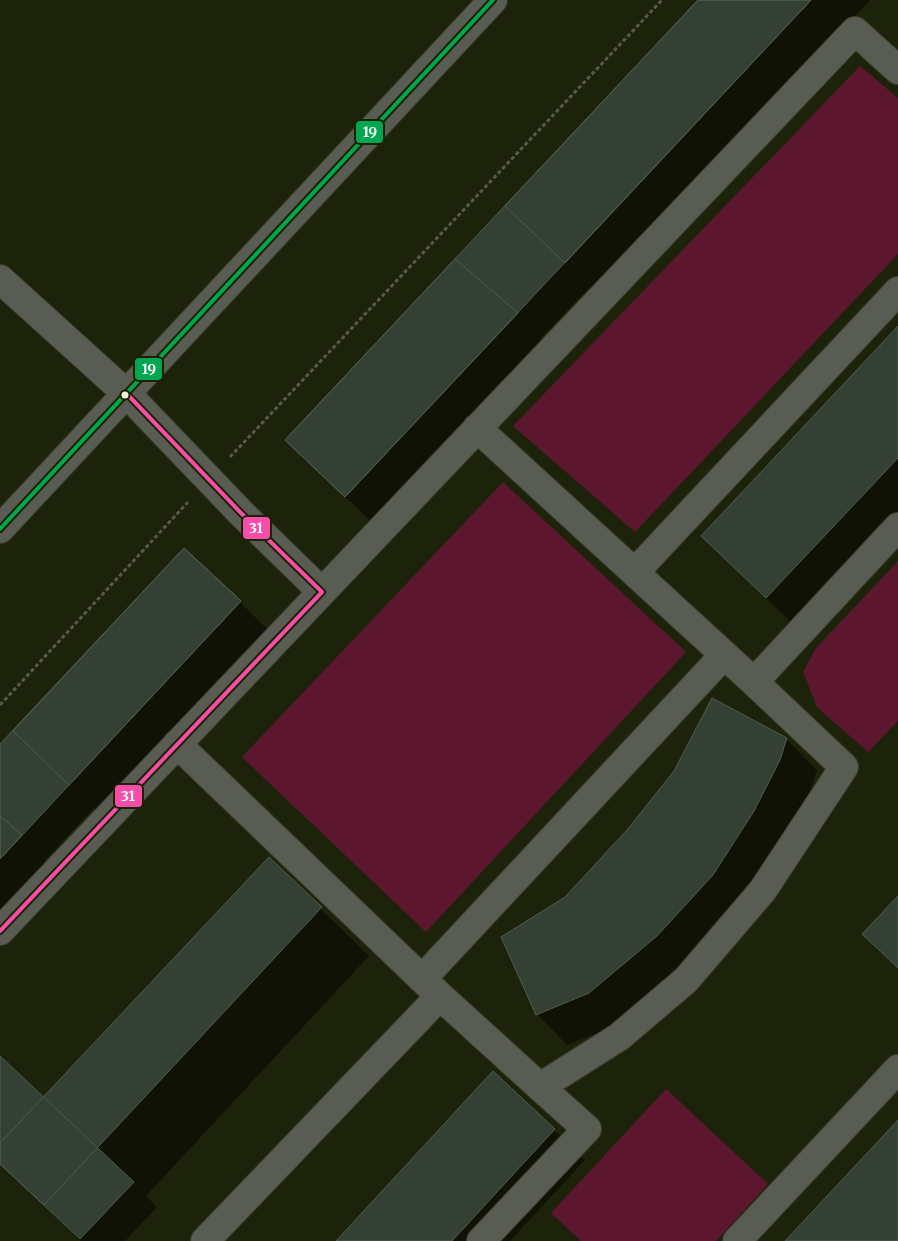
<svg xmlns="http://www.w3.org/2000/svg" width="898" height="1241" font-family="Merriweather,serif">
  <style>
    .green { fill: #5c172f }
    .shadow { fill: #0007 }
    .building { fill: #344033; stroke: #4e5c50 }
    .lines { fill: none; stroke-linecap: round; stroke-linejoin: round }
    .minor-casing { stroke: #393e2a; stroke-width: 30 }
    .path { stroke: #56594e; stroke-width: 3; stroke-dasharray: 4 2.5; stroke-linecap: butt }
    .minor { stroke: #595c52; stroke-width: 28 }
    .bus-1-casing { stroke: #1a2202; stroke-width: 8 }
    .bus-2-casing { stroke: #1a2202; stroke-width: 8 }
    .bus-1 { stroke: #00a651; stroke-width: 4 }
    .bus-2 { stroke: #f54da8; stroke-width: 4 }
    .bus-dot { fill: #eaf2da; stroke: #1a2202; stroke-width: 2 }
    .line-badge { stroke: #1a2202; stroke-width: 2 }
    .badge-label { font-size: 14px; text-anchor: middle; font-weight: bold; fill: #fff }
  </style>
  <rect width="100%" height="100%" fill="#1d230b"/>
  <path class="green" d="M860,66L898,98V254L635,532L513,426Z
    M503,482L686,652L426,932L242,757Z
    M898,561V721L868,752L817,707L803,672L816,648Z
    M666,1089L768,1184L716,1241H581L551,1213Z"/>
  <path class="shadow" d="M700,0H870L596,293L590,287L541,338L548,344L376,526L317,470Z
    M898,328V520L797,628L702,536Z
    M240,602L270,632L100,814L94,808L45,860L52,867L0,922V746Z
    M786,739L817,770L810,791L784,842L687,967L620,1024L567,1045L537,1014L565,898Z
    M269,859L369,956L146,1196L157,1207L125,1241H81L0,1164V1058L43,1099Z
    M493,1073L554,1130L585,1160L510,1241H338Z"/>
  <path class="building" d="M698,0H811L345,497L285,440Z
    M698,0H811L565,263L505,206Z
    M455,259L518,313L345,497L285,440Z
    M898,326V458L766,598L701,536Z
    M184,548L241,601L0,859V744Z
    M184,548L241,601L69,785L13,731Z
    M712,698L787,738L780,760L754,811L713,875L657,936L589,993L536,1015L501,937L565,897L627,830L674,771Z
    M0,816L22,835L0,859Z
    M269,857L322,907L44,1205L0,1164V1143Z
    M898,896V968L862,934Z
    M0,1056L134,1182L80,1239L0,1164Z
    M493,1071L555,1129L452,1241H336Z
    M898,1120V1241H785Z"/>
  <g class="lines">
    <g class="minor-casing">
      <path id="minor" d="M0,279L127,394L241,513L322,592L0,931
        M477,428L754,682L898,527
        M0,529L493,0
        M635,572L898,291
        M322,592L855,31L898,70
        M177,744L440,996L205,1241
        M422,979L724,655
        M440,996L540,1087L619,1037L686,980L763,890L844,767L754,682
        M481,1241L587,1129L540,1087
        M737,1241L898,1069"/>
    </g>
    <path class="path" d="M230,457L662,0
      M0,705L188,502"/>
    <use href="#minor" class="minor"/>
    <g class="bus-1-casing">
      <path id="bus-1" d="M0,529L493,0"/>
    </g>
    <g class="bus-2-casing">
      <path id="bus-2" d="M0,931L322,592L241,513L127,394"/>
    </g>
    <use href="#bus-1" class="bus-1"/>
    <use href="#bus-2" class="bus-2"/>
  </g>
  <circle class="bus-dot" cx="125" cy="395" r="4.5"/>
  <g class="line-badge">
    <rect x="355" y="120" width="29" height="24" rx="5" fill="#00a651"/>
    <rect x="134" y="357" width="29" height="24" rx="5" fill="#00a651"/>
    <rect x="242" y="516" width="29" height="24" rx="5" fill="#f54da8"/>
    <rect x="114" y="784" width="29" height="24" rx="5" fill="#f54da8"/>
  </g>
  <g class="badge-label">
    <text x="370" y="137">19</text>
    <text x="149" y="374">19</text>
    <text x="256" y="533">31</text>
    <text x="128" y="801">31</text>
  </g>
</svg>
